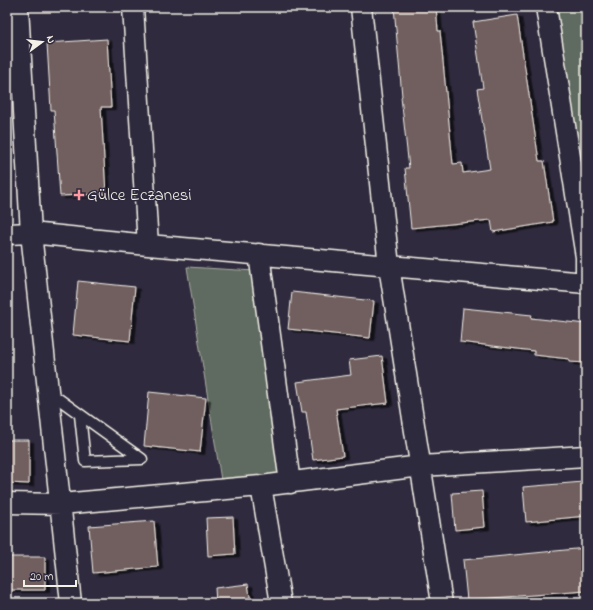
<svg xmlns="http://www.w3.org/2000/svg" width="593" height="610" font-family="'Indie Flower',sans-serif">
  <style>
    .green { fill: #5f6b60; stroke: #aaaea4 }
    .building { fill: #715e5e; stroke: #f4f1e8; filter: url(#shadow) }
    .lines { fill: none; stroke-linecap: round; stroke-linejoin: round }
    .service-casing { stroke: #f4f1e8; stroke-width: 13 }
    .minor-casing { stroke: #f4f1e8; stroke-width: 23 }
    .service { stroke: #2f2a3d; stroke-width: 10 }
    .minor { stroke: #2f2a3d; stroke-width: 20 }
    .poi-dot { fill: #ff9aa2; stroke: #2f2a3d; stroke-width: 1.5 }
    .labels { text-anchor: middle; dominant-baseline: central; stroke-width: 3; stroke-linejoin: round; paint-order: stroke }
    .poi-label { font-size: 17px; fill: #f4f1e8; stroke: #2f2a3d; text-anchor: start }
  </style>
  <defs>
    <filter id="shadow"><feDropShadow dx="4.5" dy="2.5" stdDeviation="0" flood-color="#0009"/></filter>
  </defs>
  <rect width="100%" height="100%" fill="#2f2a3d"/>
  <filter id="ink" filterUnits="userSpaceOnUse"><feTurbulence type="fractalNoise" baseFrequency=".025" numOctaves="2"/><feDisplacementMap in="SourceGraphic" scale="8" xChannelSelector="R" yChannelSelector="G"/><feConvolveMatrix kernelMatrix="1 2 1 2 8 2 1 2 1" color-interpolation-filters="sRGB"/></filter>
  <g filter="url(#ink)">
    <path class="green" d="M556,7H586V199Z
      M187,267L255,271L283,475L221,480Z"/>
    <path class="building" d="M394,7H436L438,31H440L453,164L462,163L463,173L490,169L477,89L483,88L473,22L517,15L539,161H544L553,222L493,232L491,220L411,228L405,168H409L401,97L402,96Z
      M107,39L111,107H101L106,194L60,196L54,110H51L47,43Z
      M78,281L135,287L130,341L73,335Z
      M292,292L374,301L370,338L288,329Z
      M463,308L532,315L531,318L586,324V363L569,362V359L534,355V351L460,342Z
      M382,356L388,403L336,409L343,456L313,460L306,412H302L297,382L351,375L349,360Z
      M149,392L206,398L200,452L144,446Z
      M7,440H29V484L7,483Z
      M583,482L586,516L526,522L523,487Z
      M482,491L485,527L455,530L452,493Z
      M233,517L235,554L208,556L206,518Z
      M154,521L158,567L93,573L89,526Z
      M586,548V591L467,600L463,560Z
      M10,557H45V590H9Z
      M248,584L251,603H216L215,588Z"/>
    <g class="lines">
      <g class="service-casing">
        <path id="service" d="M49,392L142,459L85,461L80,415"/>
      </g>
      <g class="minor-casing">
        <path id="minor" d="M18,7L31,233L71,603
          M133,7L148,245
          M361,7L389,266L442,603
          M546,7L586,257V283
          M7,234L31,233L148,245L586,283
          M259,254L290,483
          M261,486L281,603
          M7,503L61,504L261,486L421,466L586,456"/>
      </g>
      <use href="#service" class="service"/>
      <use href="#minor" class="minor"/>
    </g>
  </g>
  <path class="poi-dot" d="M77 189h4v4h4v4h-4v4h-4v-4h-4v-4h4z"/>
  <g class="labels">
    <g class="poi-label">
      <text x="87" y="195">Gülce Eczanesi</text>
    </g>
  </g>
  <rect width="593" height="610" fill="none" stroke="#2f2a3d" stroke-width="24"/>
  <rect x="12" y="12" width="569" height="586" fill="none" stroke="#f4f1e8" stroke-width="1.5" filter="url(#ink)"/>
  <g transform="translate(42 42) rotate(75)" stroke="#2f2a3d" stroke-width="3" paint-order="stroke">
  <path d="M0-3L7 15L0 10L-7 15Z" fill="#f4f1e8"/>
  <text y="-6" font-size="11" font-weight="bold" text-anchor="middle" fill="#f4f1e8">N</text>
  </g>
  <path d="M24 580v6h52v-6" fill="none" stroke="#f4f1e8" stroke-width="2"/>
  <text x="30" y="580" font-size="12" fill="#f4f1e8" stroke="#2f2a3d" stroke-width="3" paint-order="stroke">20 m</text>
</svg>
